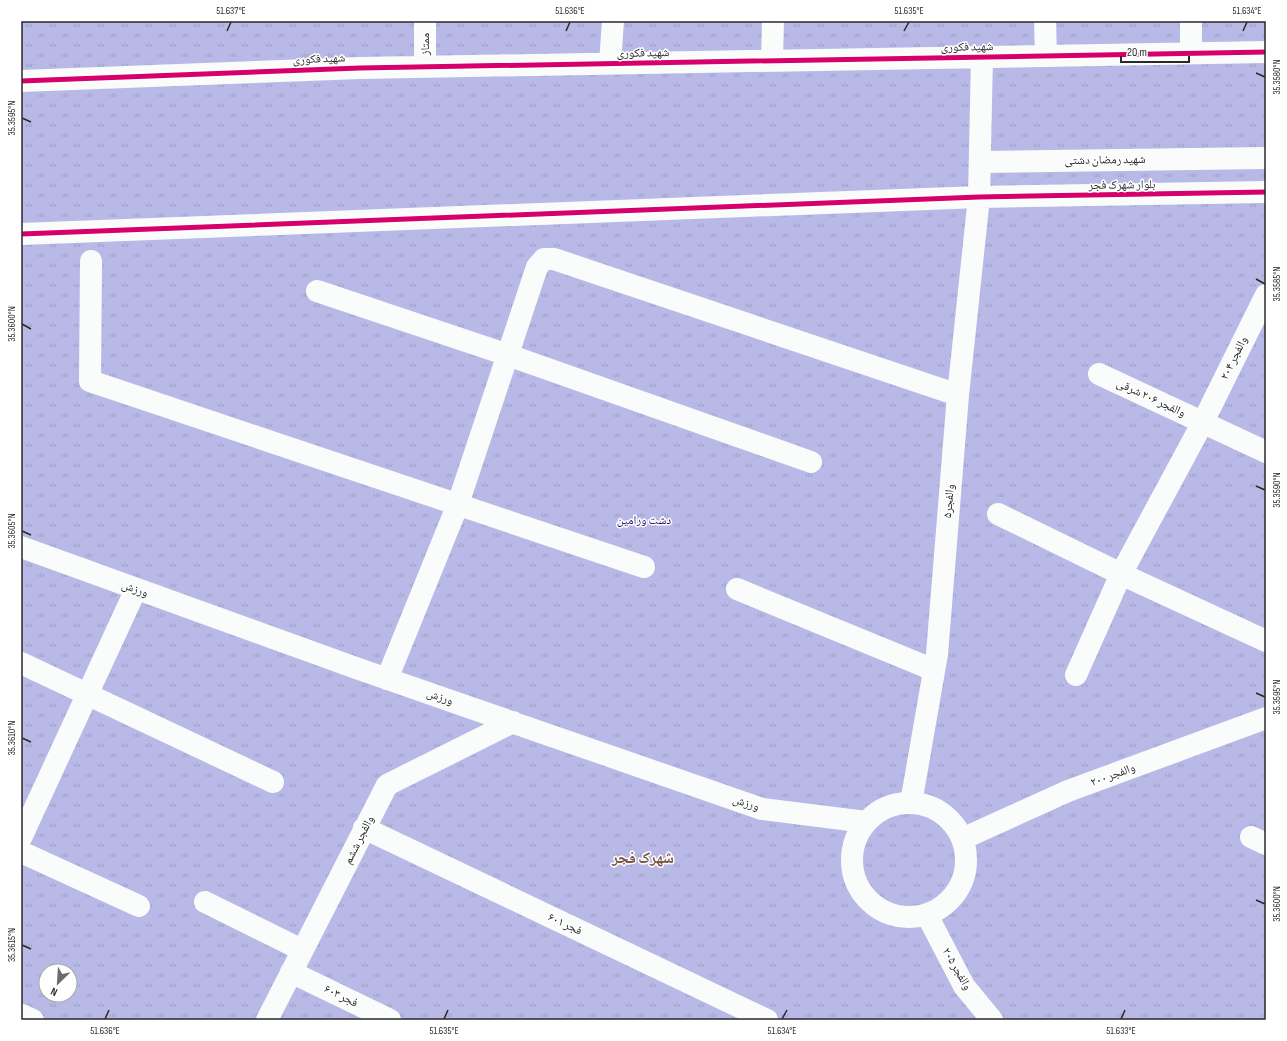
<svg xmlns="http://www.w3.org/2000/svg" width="1287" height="1041" font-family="'Sofia Sans Condensed','Noto Naskh Arabic',sans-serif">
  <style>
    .park { fill: url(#park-tufts); fill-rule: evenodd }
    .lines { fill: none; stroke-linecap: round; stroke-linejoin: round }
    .minor { stroke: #fafcfc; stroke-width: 22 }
    .cycleway-casing { stroke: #fff; stroke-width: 8 }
    .cycleway { stroke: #d6006c; stroke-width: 5 }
    .ticks { fill: none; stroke: #292929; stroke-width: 1.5 }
    .labels { text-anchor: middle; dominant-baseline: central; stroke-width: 3; stroke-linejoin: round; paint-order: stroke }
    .street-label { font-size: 12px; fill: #292929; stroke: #fff }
    .park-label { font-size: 12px; fill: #28156a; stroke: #fff }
    .district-label { font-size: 16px; font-weight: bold; fill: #7c5446; stroke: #fff }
    .neatline { fill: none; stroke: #292929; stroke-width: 1.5 }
    .ticks-label { font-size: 10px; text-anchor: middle; fill: #292929 }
  </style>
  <defs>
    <pattern id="park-tufts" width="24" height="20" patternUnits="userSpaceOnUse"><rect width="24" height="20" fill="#b8b9e7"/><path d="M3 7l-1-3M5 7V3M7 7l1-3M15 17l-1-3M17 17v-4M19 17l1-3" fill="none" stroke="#9e9fc6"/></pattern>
  </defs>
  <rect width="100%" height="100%" fill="#dde8e8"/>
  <path class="park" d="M21,21H1266V1020H21ZM46,971H70V995H46Z"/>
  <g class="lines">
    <path class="minor" d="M1045,21L1046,56
      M1191,21V53
      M772,60L773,21
      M610,63L613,21
      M425,67V21
      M21,81L360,68L1266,52
      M980,162L1266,158
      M21,234L979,197L1266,192
      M91,261L90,381L644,567
      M317,291L508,355L811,462
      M1099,374L1266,452
      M998,514L1121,574L1266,641
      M21,547L356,668L762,809L866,822
      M737,589L934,670
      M21,663L273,782
      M1076,675L1121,574L1203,422L1266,295
      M387,679L458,504L537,267L544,259H554L958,395
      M852 860a57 57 0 1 1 114 0a57 57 0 1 1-114 0Z
      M911,803L937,654L958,395L979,197L982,57
      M364,828L767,1020
      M1251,837L1266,844
      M21,838L136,589
      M962,839L1068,791L1266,718
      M21,852L139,906
      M205,902L302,950
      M927,915L964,986L992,1020
      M291,972L390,1020
      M22,1015L33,1020
      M267,1020L387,785L513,722"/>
    <g class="cycleway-casing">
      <path id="cycleway" d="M21,81L360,68L1266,52
        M21,234L979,197L1266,192"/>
    </g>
    <use href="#cycleway" class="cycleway"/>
  </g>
  <path class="ticks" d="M227,31L231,22M566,31L570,22M904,31L909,22M1243,31L1247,22M1256,73L1265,77M22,118L31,122M1256,279L1265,284M22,324L31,329M1256,486L1265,490M22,531L31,535M1256,693L1265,697M22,738L31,742M1256,900L1265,904M22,945L31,949M105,1019L109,1010M444,1019L448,1010M782,1019L787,1010M1121,1019L1125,1010"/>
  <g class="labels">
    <g class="street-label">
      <text transform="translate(425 44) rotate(-90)">ممتاز</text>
      <text transform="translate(967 47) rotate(-1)">شهید فکوری</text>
      <text transform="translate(643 53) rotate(-1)">شهید فکوری</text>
      <text transform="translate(319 59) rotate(-2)">شهید فکوری</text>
      <text transform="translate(1105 160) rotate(-1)">شهید رمضان دشتی</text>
      <text transform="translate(1122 185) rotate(-1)">بلوار شهرک فجر</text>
      <text transform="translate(1234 358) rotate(-64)">والفجر ۲۰۴</text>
      <text transform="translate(1151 398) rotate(25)">والفجر ۲۰۶ شرقی</text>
      <text transform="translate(949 501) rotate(-85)">والفجر۵</text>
      <text transform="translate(135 589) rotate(20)">ورزش</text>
      <text transform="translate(440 697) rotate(19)">ورزش</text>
      <text transform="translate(1113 775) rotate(-20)">والفجر ۲۰۰</text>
      <text transform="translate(746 803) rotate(18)">ورزش</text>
      <text transform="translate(359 840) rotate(-63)">والفجر ششم</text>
      <text transform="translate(565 924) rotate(25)">فجر ۶۰۱</text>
      <text transform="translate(957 969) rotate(60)">والفجر ۲۰۵</text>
      <text transform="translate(341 996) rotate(26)">فجر ۶۰۳</text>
    </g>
    <g class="park-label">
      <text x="644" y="520">دشت ورامین</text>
    </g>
    <g class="district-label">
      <text x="643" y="858">شهرک فجر</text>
    </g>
  </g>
  <rect width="1287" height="1041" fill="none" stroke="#ffffff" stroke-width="44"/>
  <g transform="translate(58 983) rotate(205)"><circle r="19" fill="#ffffff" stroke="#a9a9a9"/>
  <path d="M0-3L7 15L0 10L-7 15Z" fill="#686c6c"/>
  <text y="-6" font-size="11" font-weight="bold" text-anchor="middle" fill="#292929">N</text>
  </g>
  <path d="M1121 56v6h68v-6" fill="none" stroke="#292929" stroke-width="2"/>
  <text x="1127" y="56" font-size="12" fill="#292929" stroke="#ffffff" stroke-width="3" paint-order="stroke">20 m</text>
  <rect x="22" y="22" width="1243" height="997" class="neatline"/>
  <g class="ticks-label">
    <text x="231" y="14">51.637°E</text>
    <text x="570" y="14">51.636°E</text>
    <text x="909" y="14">51.635°E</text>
    <text x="1247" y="14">51.634°E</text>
    <text transform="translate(1276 77) rotate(-90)" y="4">35.3580°N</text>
    <text transform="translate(11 118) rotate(-90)" y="4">35.3595°N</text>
    <text transform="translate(1276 284) rotate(-90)" y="4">35.3585°N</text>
    <text transform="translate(11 324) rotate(-90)" y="4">35.3600°N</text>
    <text transform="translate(1276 490) rotate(-90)" y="4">35.3590°N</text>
    <text transform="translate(11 531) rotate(-90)" y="4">35.3605°N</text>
    <text transform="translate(1276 697) rotate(-90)" y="4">35.3595°N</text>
    <text transform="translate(11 738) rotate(-90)" y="4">35.3610°N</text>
    <text transform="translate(1276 904) rotate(-90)" y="4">35.3600°N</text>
    <text transform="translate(11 945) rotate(-90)" y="4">35.3615°N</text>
    <text x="105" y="1034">51.636°E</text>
    <text x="444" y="1034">51.635°E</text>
    <text x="782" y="1034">51.634°E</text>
    <text x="1121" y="1034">51.633°E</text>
  </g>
</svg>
